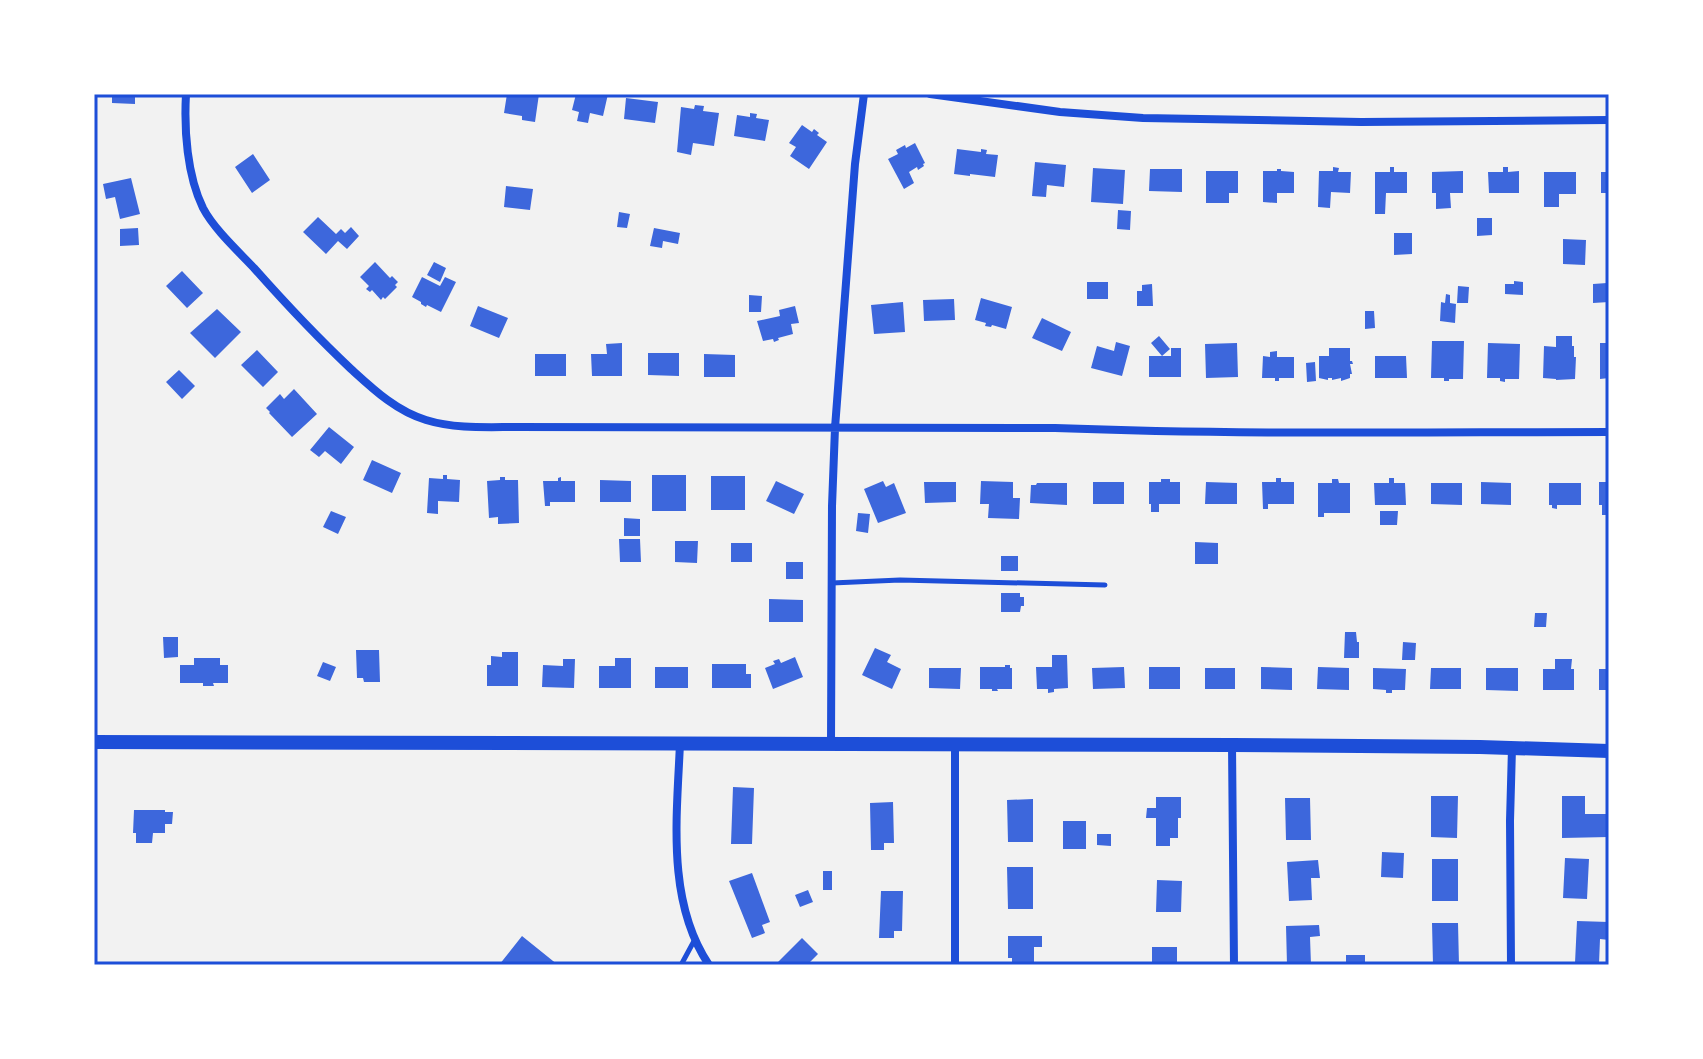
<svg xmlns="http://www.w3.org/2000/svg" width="1703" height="1059" font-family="Cabin,sans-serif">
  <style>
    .building { fill: #3d67dc }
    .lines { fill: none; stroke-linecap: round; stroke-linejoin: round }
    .service { stroke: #1d4ed8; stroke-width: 5 }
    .minor { stroke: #1d4ed8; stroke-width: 8 }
    .secondary { stroke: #1d4ed8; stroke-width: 14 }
    .neatline { fill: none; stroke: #1d4ed8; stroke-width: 3 }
  </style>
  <rect width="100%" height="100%" fill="#f2f2f2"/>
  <path class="building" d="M112,94H135V104L112,103Z
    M507,94H539L535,122L522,120V116L504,113Z
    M576,94H608L603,116L590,113L588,123L577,121L579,112L572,110Z
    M626,98L658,102L655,123L624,119Z
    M695,105L704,106L703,111L719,113L714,146L693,143L691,155L677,152L681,107L694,109Z
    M750,113L757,114L756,118L769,120L765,141L734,136L737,115L750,117Z
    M802,125L812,132L814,129L819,133L817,135L827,142L809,169L790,156L796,147L789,143Z
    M915,143L925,163L923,164L924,166L918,170L917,167L909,172L914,183L904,189L888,159L898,154L896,150L905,145L906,148Z
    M957,149L981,152V149L987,150L986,154L998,155L995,177L970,174V176L954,174Z
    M253,154L270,180L252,193L235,167Z
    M1035,162L1066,165L1064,187L1047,185L1046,197L1032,196Z
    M1333,167L1339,168L1338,172H1351L1350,193L1331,192L1330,208L1318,207L1319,171H1333Z
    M1390,167H1394V172H1407V193H1386L1385,214H1375V172H1390Z
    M1503,167H1508V172L1519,171V193H1489L1488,172H1503Z
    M1093,168L1125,170L1123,204L1091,202Z
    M1150,169H1182V192L1149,191Z
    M1277,169H1281V171L1294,172V193H1277V203L1263,202V171H1277Z
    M1206,171H1238V193H1229V203H1206Z
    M1463,171V193H1450L1451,208L1436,209V193H1432V172Z
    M1544,172H1576V194H1559V207H1544Z
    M1601,172H1609V193H1601Z
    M131,178L140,214L120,219L115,197L106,199L103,184Z
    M506,186L533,189L530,210L504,207Z
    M1118,210L1131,211L1130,230L1117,229Z
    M619,212L630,214L627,228L617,227Z
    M318,217L336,234L341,229L345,233L351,227L359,236L347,249L338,241L326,254L303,232Z
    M1477,218H1492V235L1477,236Z
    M138,228L139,245L120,246V229Z
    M654,228L680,233L678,244L663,241L662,248L650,246Z
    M1394,233H1412V254L1394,255Z
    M1563,239L1586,240L1585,265L1563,264Z
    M375,262L390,278L392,276L398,282L395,285L397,287L385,299L383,297L381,300L372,290L370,292L366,289L369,286L360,277Z
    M434,262L446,268L440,282L427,275Z
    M182,271L203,293L187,308L166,286Z
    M422,277L440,286L445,277L456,282L441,312L427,305L426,307L421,304V302L412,297Z
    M1514,281L1523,282V295L1505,294V284H1514Z
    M1087,282H1108V299H1087Z
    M1607,283L1609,302L1593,303V284Z
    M1152,284L1153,306H1137V291H1142V285Z
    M1458,286L1469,287L1468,303H1457Z
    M1446,294L1450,295V303L1456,304L1455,323L1440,321L1441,302L1445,303Z
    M749,295L762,296L761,312H749Z
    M981,298L1012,307L1006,329L992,325L991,327L985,326L986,323L975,320Z
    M954,299L955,320L924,321L923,300Z
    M903,302L905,332L874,334L871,305Z
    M478,306L508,318L499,338L470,326Z
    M795,306L799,323L791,324L793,334L778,338L779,340L774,342L773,339L763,341L757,321L780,316L779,310Z
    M217,309L241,332L215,358L190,333Z
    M1365,311H1374L1375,328L1365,329Z
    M1042,318L1071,332L1062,351L1032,338Z
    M1159,336L1170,349L1162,356L1151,343Z
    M1556,336H1572V346H1574V357H1576L1575,379L1556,380V379L1543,378L1544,346L1556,347Z
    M1432,341H1464L1463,379H1449V381H1444V378H1431Z
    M1116,342L1130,346L1122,376L1091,368L1097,346L1114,351Z
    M622,343V376H592L591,354H607L606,344Z
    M1237,343L1238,377L1206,378L1205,344Z
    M1488,343L1520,344L1519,379H1505V382L1500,381V378H1487Z
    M1600,343H1609V378L1600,379Z
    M1171,348H1181V377H1149V356H1171Z
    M1329,348H1350V361H1352L1353,364H1350L1352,374H1350V378L1341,381V378L1332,380V378H1328V380L1319,378V356H1329Z
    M257,350L278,372L263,387L241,365Z
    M1277,351V357H1294V378H1279V381H1275V378H1262L1263,356L1270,357V352Z
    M648,353H679V376L648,375Z
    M535,354H566V376H535Z
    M704,354L735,355V377H704Z
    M1375,356H1406L1407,378H1375Z
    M1315,362L1316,381L1307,382L1306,363Z
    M179,370L195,386L182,399L166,382Z
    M294,389L317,414L292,437L269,413L270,412L266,408L280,394L284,399Z
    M329,427L354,447L341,464L325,451L319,457L310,450Z
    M372,460L401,473L392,493L363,480Z
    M443,475H447V479L460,480L459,502L438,501V514L427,513L429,478L443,479Z
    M652,475H686V511H652Z
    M711,476H745V510H711Z
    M500,477H505V480H518L519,523L498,524V517L489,518L487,481L500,480Z
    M561,477V481H575V502H550V506H545L543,481H558V478Z
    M1276,478H1281V482H1294V504H1268V509H1263L1262,482H1276Z
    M1389,478H1394V483H1405L1406,505H1375L1374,483H1389Z
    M1161,479H1170V482H1180V504H1159V512H1151V504H1149V482H1161Z
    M1332,479H1338L1339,483H1350V513H1324V517H1318V483H1332Z
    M600,480L631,481V502H600Z
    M776,481L804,494L794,514L766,501Z
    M883,481L886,487L894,483L906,513L878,523L864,489Z
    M981,481L1013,482V498H1020L1019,519L988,518L989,504H980Z
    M924,482H956V502L925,503Z
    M1093,482H1124V504H1093Z
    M1206,482L1237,483V504H1205Z
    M1481,482L1511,483V505L1481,504Z
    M1599,482H1609V515H1602V505H1599Z
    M1037,483H1067V505L1030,503L1031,485H1036Z
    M1431,483H1462V505L1431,504Z
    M1549,483H1581V505H1557V509L1552,508V505H1549Z
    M331,511L346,517L338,534L323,527Z
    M1380,511H1398L1397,525H1380Z
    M858,513L870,514L868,533L856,531Z
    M624,518L640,519V536H624Z
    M619,539H640L641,562H620Z
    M675,541H698L697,563L675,562Z
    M1195,542L1218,543V564H1195Z
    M731,543H752V562H731Z
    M1001,556H1018V571H1001Z
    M786,562H803V579H786Z
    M1001,593H1020V597H1024V606H1021L1020,612H1001Z
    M769,599L803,600V622H769Z
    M1535,613H1547L1546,627H1534Z
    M1345,632H1356L1357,642H1359V658H1344Z
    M163,637H178V657L164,658Z
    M1403,642L1416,643L1415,660H1402Z
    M875,648L891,655L887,662L901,669L892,689L862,675Z
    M356,650H379L380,682H364L363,678H357Z
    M502,652H518V686H487V665H491V656L502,657Z
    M1052,655H1067L1068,688L1054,689V692L1048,693V689H1037L1036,667H1052Z
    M795,657L803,677L773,689L765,668L775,664L773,661L779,659L781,663Z
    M194,658H220V665H228V683H213L214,686H203V683H180V665H194Z
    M615,658H631V688H599V666H615Z
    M563,659H575L574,688L542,687L543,665L563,666Z
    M1555,659H1572L1571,669H1574V690H1543V669H1555Z
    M323,662L336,667L330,681L317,676Z
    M712,664H746V674H751V688H712Z
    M1005,665H1010V668H1012V689H997L998,691H992V689H980V667H1005Z
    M655,667H688V688H655Z
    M1124,667L1125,688L1093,689L1092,668Z
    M1149,667H1180V689H1149Z
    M1261,667L1292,668V690L1261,689Z
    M1318,667L1349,668V690L1317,689Z
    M929,668H961L960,689L929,688Z
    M1205,668H1235V689H1205Z
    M1373,668L1406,669L1405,690H1392V693H1386V690L1373,689Z
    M1431,668H1461V689H1430Z
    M1486,668H1518V691L1486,690Z
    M1599,669H1609V690H1599Z
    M733,787L754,788L752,844H731Z
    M1431,796H1458L1457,838L1431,837Z
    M1562,796H1585V814H1609V837L1562,838Z
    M1156,797H1181V818H1178V838H1170V846H1156V818H1146L1147,808H1156Z
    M1285,798H1310L1311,840H1286Z
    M1033,799V842H1008L1007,800Z
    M893,802L894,843H884V850H871L870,803Z
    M134,810H165V812H173L172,824H165V833H153L152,843H136V833H133Z
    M1063,821H1086V849H1063Z
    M1097,834H1111V846L1097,845Z
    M1382,852L1404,853L1403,878L1381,877Z
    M1565,858L1589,859L1587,899L1563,898Z
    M1432,859H1458V901H1432Z
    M1318,860L1320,878H1311L1312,900L1289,901L1287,862Z
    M1007,867H1033V909H1008Z
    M823,871H832V890H823Z
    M752,873L770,922L762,925L765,933L752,938L729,881Z
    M1157,880L1182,881L1181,912H1156Z
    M808,890L813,902L800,907L795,895Z
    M881,891H903L902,931H894V938H879Z
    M1577,921L1609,922V940L1600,939L1599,964L1575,963Z
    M1432,923H1458L1459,965H1433Z
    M1319,925L1320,936L1310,937L1311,965H1287L1286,926Z
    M522,936L558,965H499Z
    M1008,936H1042V947H1034V965H1012V958H1008Z
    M802,938L818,954L807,965H775Z
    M1152,947H1177V965H1152Z
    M1346,955H1365V965H1346Z"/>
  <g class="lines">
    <path class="service" d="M832,583L900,580L1105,585
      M681,965L694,941"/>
    <path class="minor" d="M186,94C184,130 187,175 203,208C214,229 238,251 254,268C285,303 317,337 351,369C373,389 396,411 426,420C455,429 487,427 517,427L1055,428C1240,435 1424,432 1609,432
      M930,94L1060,112L1143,118L1361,122L1609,120
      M680,743C677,816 666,901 709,965
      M831,744L832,506L835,428L855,164L864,94
      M1232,745L1234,965
      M955,965V744
      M1511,965L1510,821L1512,748"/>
    <path class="secondary" d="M94,742L1232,745L1480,747L1609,751"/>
  </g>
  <rect width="1703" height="1059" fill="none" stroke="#ffffff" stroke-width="192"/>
  <rect x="96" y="96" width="1511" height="867" class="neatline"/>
</svg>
